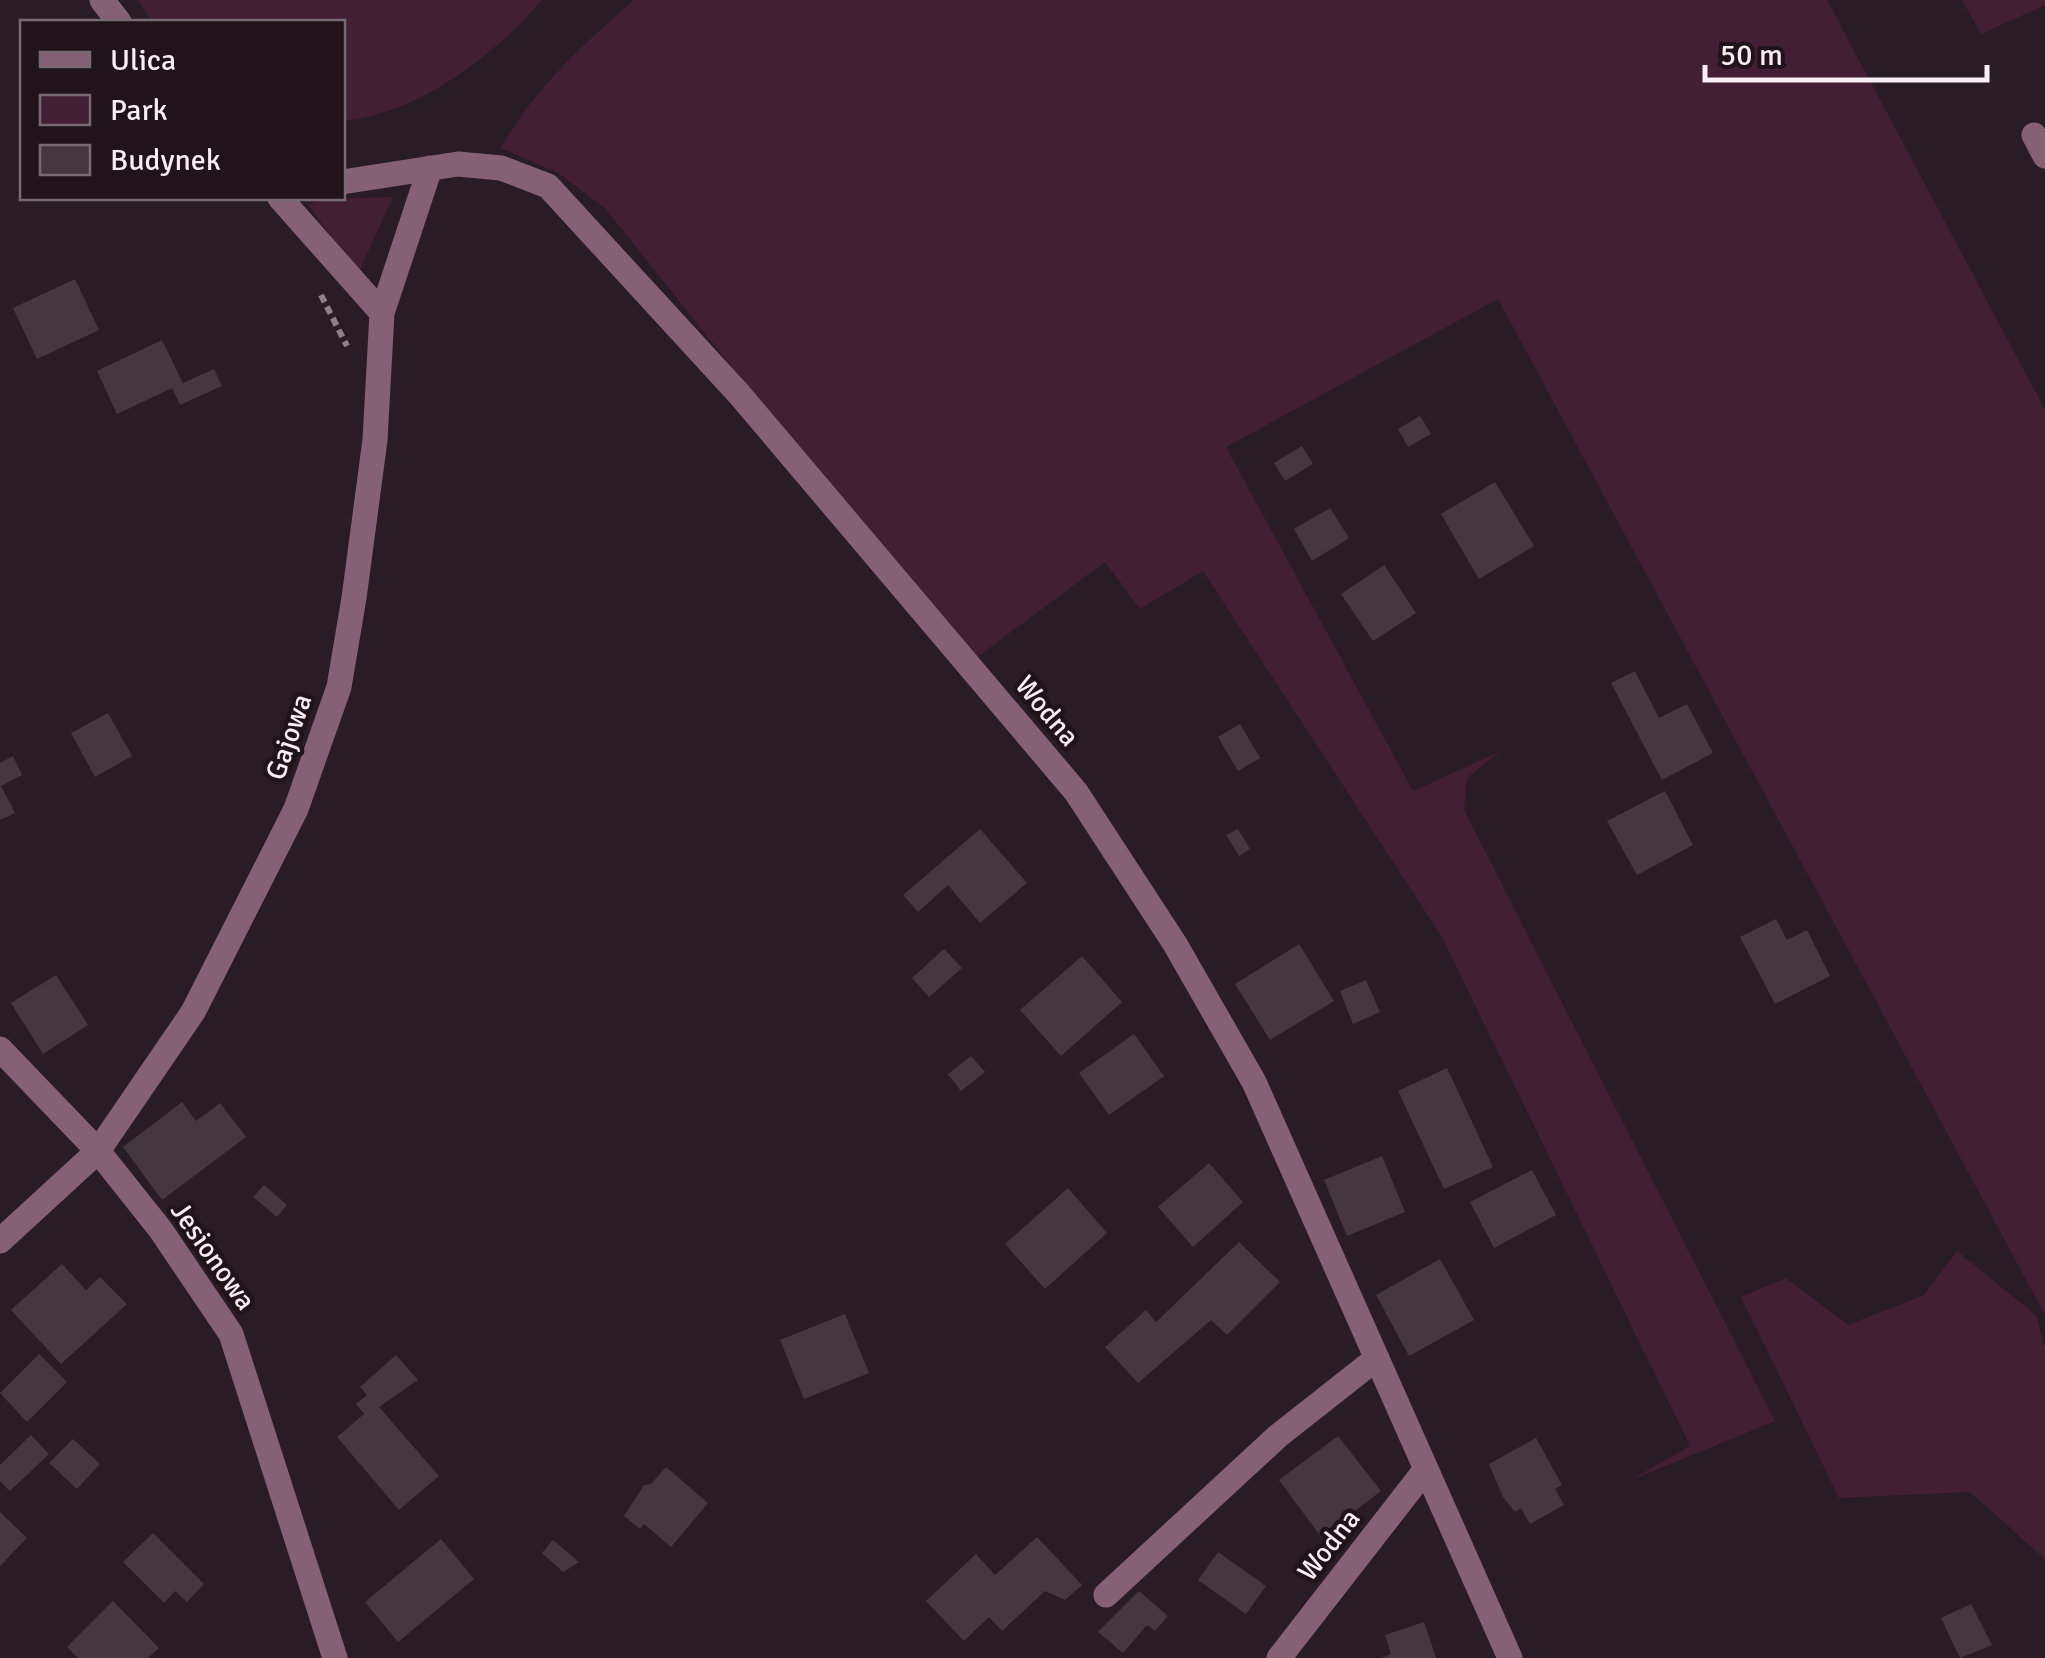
<svg xmlns="http://www.w3.org/2000/svg" width="2045" height="1658" font-family="Signika,sans-serif">
  <style>
    .green { fill: #421f33 }
    .building { fill: #46373f }
    .lines { fill: none; stroke-linecap: round; stroke-linejoin: round }
    .path { stroke: #8d8187; stroke-width: 6; stroke-dasharray: 8 5; stroke-linecap: butt }
    .minor { stroke: #866074; stroke-width: 25 }
    .labels { text-anchor: middle; dominant-baseline: central; stroke-width: 9; stroke-linejoin: round; paint-order: stroke }
    .street-label { font-size: 28px; fill: #f8eef3; stroke: #20131a }
  </style>
  <rect width="100%" height="100%" fill="#2a1c24"/>
  <path class="green" d="M138,0H542C494,56 418,114 343,121L342,22H152Z
    M634,0H1827L2045,410V1315L1498,299L1226,447L1413,791L1501,751L1467,778L1464,810L1775,1421L1629,1481L1690,1446L1442,937L1203,571L1140,609L1105,562L968,664L605,208L558,173L501,148C535,87 582,46 634,0Z
    M1962,0H2045V5L1981,34Z
    M393,197L358,274L309,206L317,199Z
    M1957,1251L2036,1315L2045,1348V1559L1970,1492L1839,1498L1741,1297L1786,1278L1848,1325L1924,1295Z"/>
  <path class="building" d="M75,279L99,330L37,359L13,308Z
    M162,340L183,383L214,369L222,386L180,405L172,388L117,414L97,371Z
    M1420,416L1431,434L1408,447L1398,429Z
    M1302,446L1313,464L1285,481L1274,463Z
    M1495,482L1534,546L1479,579L1441,514Z
    M1330,508L1349,538L1312,561L1294,529Z
    M1384,565L1416,613L1373,641L1341,594Z
    M1635,671L1659,718L1687,704L1713,753L1662,780L1611,683Z
    M108,713L132,756L95,777L71,733Z
    M1240,724L1260,758L1238,771L1218,737Z
    M13,756L22,775L1,786L15,813L0,820V763Z
    M1665,791L1693,845L1637,875L1607,821Z
    M980,829L1027,883L980,923L948,885L918,912L903,895Z
    M1238,829L1250,849L1239,856L1226,835Z
    M1776,919L1787,940L1807,930L1830,976L1775,1004L1740,937Z
    M1299,944L1334,1001L1270,1040L1235,984Z
    M944,949L962,968L929,997L912,978Z
    M1082,956L1122,1002L1061,1056L1020,1010Z
    M56,975L88,1025L43,1054L11,1003Z
    M1366,980L1380,1012L1353,1024L1340,991Z
    M1134,1034L1164,1076L1109,1115L1079,1073Z
    M971,1056L985,1072L961,1091L948,1074Z
    M1447,1068L1493,1167L1444,1189L1398,1091Z
    M182,1102L196,1121L220,1103L246,1137L162,1200L123,1147Z
    M1382,1156L1405,1212L1347,1236L1324,1180Z
    M1209,1163L1243,1202L1193,1247L1158,1207Z
    M1532,1170L1556,1215L1494,1248L1470,1202Z
    M264,1185L287,1205L277,1217L253,1197Z
    M1068,1188L1107,1233L1045,1289L1005,1244Z
    M1239,1242L1280,1282L1227,1335L1211,1320L1138,1383L1105,1347L1146,1310L1156,1322Z
    M1440,1259L1474,1320L1409,1356L1376,1295Z
    M62,1264L86,1290L100,1277L127,1304L61,1364L11,1310Z
    M845,1314L869,1373L804,1399L780,1340Z
    M39,1354L67,1382L27,1422L0,1393Z
    M396,1355L418,1380L379,1407L439,1476L399,1510L337,1437L364,1414L356,1404L367,1395L360,1387Z
    M31,1435L49,1454L10,1491L0,1481V1465Z
    M1338,1436L1381,1491L1321,1537L1279,1480Z
    M1536,1438L1562,1485L1555,1489L1564,1505L1530,1524L1521,1508L1515,1512L1503,1497L1489,1464Z
    M73,1439L100,1464L77,1489L49,1463Z
    M666,1467L708,1503L671,1547L644,1524L640,1529L624,1516L644,1485L651,1484Z
    M0,1512L27,1538L0,1566Z
    M153,1533L204,1584L187,1602L175,1591L164,1603L123,1562Z
    M1037,1537L1082,1585L1065,1600L1045,1591L1002,1631L989,1617L964,1641L926,1601L976,1554L995,1575Z
    M441,1539L474,1579L398,1642L365,1602Z
    M553,1540L579,1562L563,1572L542,1553Z
    M1218,1552L1266,1586L1246,1614L1198,1580Z
    M1139,1591L1168,1616L1155,1631L1147,1625L1123,1653L1098,1632Z
    M113,1601L159,1648L148,1658H78L67,1647Z
    M1971,1604L1992,1645L1960,1658L1941,1618Z
    M1424,1622L1436,1658H1382L1391,1654L1385,1635Z"/>
  <g class="lines">
    <path class="path" d="M321,295L347,346"/>
    <path class="minor" d="M102,0L119,22
      M2034,135L2045,156
      M342,182L458,164L501,168L548,186L739,394L1076,792L1175,944L1254,1082L1510,1658
      M382,313L430,168
      M0,1049L98,1151L160,1229L231,1334L335,1658
      M0,1241L98,1151L193,1012L296,809L339,687L354,598L375,440L382,313L280,198
      M1106,1595L1278,1436L1377,1358
      M1279,1658L1426,1469"/>
  </g>
  <g class="labels">
    <g class="street-label">
      <text transform="translate(1047 711) rotate(50)">Wodna</text>
      <text transform="translate(289 737) rotate(-71)">Gajowa</text>
      <text transform="translate(213 1256) rotate(55)">Jesionowa</text>
      <text transform="translate(1329 1545) rotate(-52)">Wodna</text>
    </g>
  </g>
  <rect x="20" y="20" width="325" height="180" fill="#20131a" stroke="#766b71" stroke-width="2.5"/>
  <rect x="40" y="52" width="50" height="15" fill="#866074" stroke="#766b71" stroke-width="2.5"/>
  <text x="110" y="70" font-size="30" fill="#f8eef3">Ulica</text>
  <rect x="40" y="95" width="50" height="30" fill="#421f33" stroke="#766b71" stroke-width="2.5"/>
  <text x="110" y="120" font-size="30" fill="#f8eef3">Park</text>
  <rect x="40" y="145" width="50" height="30" fill="#46373f" stroke="#766b71" stroke-width="2.5"/>
  <text x="110" y="170" font-size="30" fill="#f8eef3">Budynek</text>
  <path d="M1705 65v15h282v-15" fill="none" stroke="#f8eef3" stroke-width="5"/>
  <text x="1720" y="65" font-size="30" fill="#f8eef3" stroke="#20131a" stroke-width="8" paint-order="stroke">50 m</text>
</svg>
